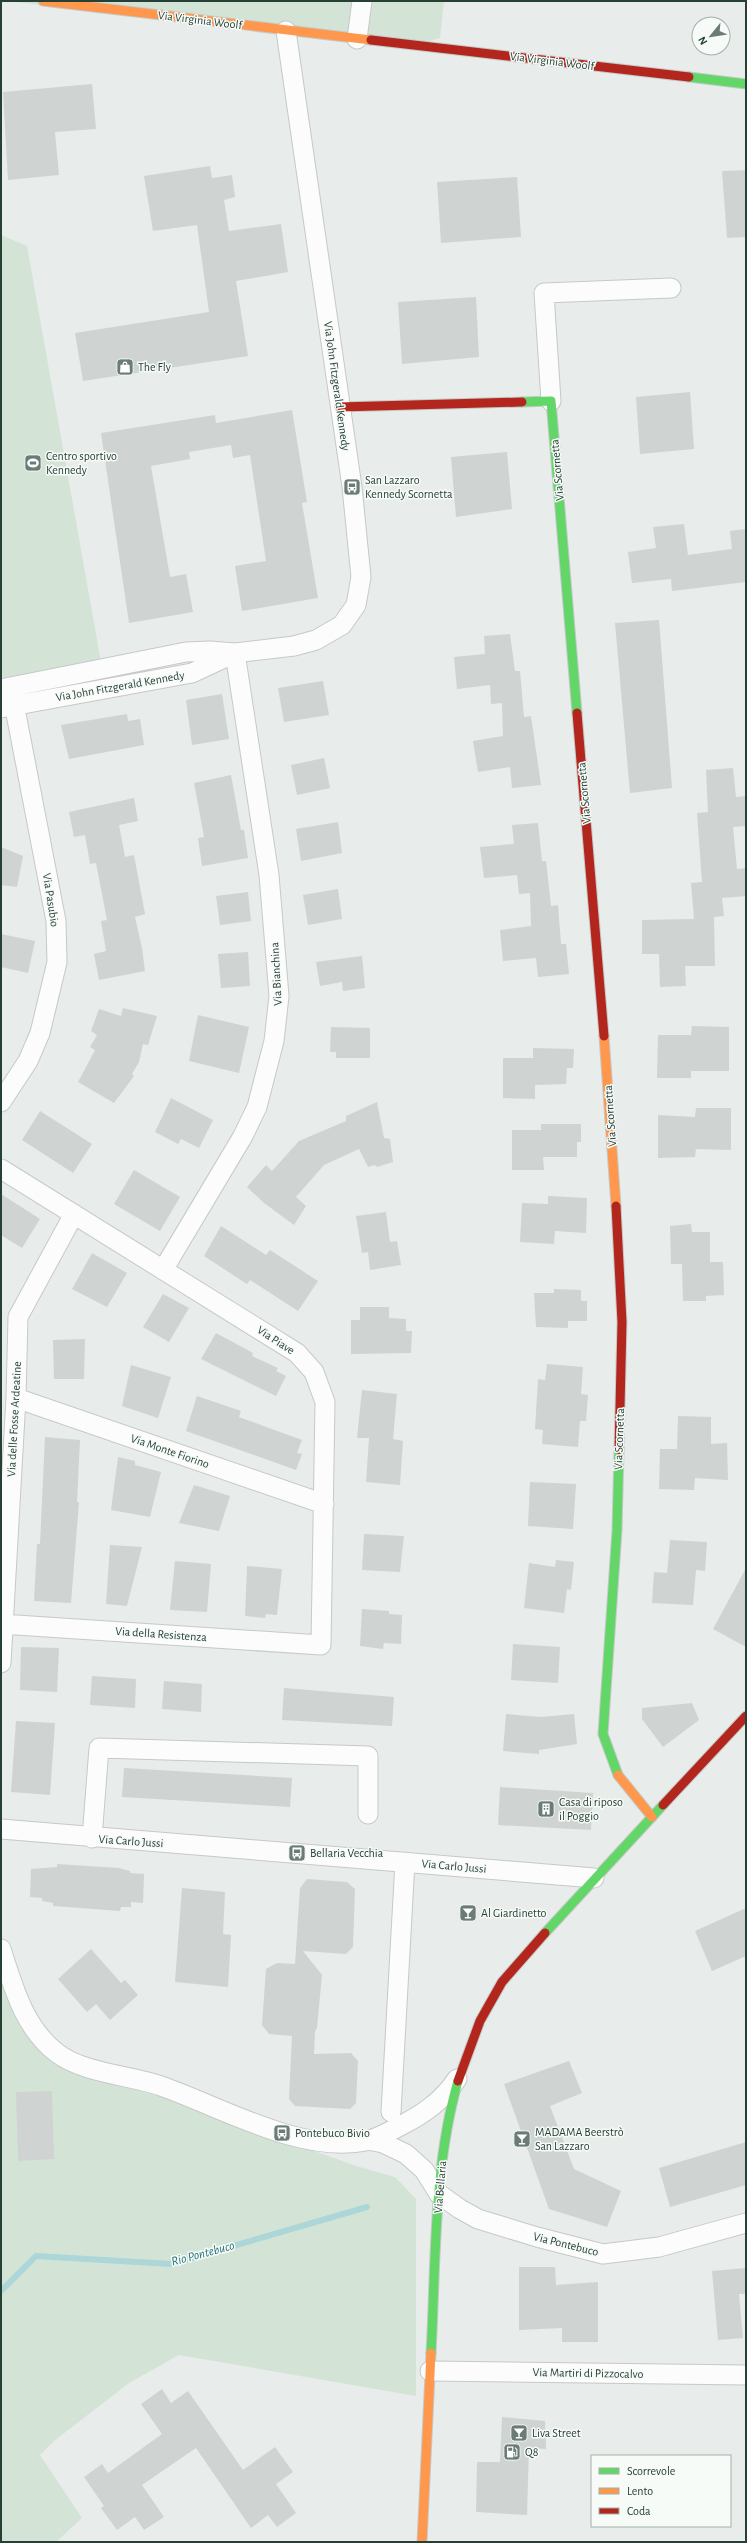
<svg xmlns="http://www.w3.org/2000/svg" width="747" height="2543" font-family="'Alegreya Sans',sans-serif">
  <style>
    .green { fill: #d3e4d6 }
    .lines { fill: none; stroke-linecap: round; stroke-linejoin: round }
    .stream { stroke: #acd6d7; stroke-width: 6 }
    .building { fill: #cfd4d2 }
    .street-casing { stroke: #c5c9c7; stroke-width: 21 }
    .fast-casing { stroke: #c4c9c7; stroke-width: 11 }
    .slow-casing { stroke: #c4c9c7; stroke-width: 11 }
    .jam-casing { stroke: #c4c9c7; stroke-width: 11 }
    .street { stroke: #fcfcfc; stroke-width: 19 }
    .fast { stroke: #63d668; stroke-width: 9 }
    .slow { stroke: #ff974d; stroke-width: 9 }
    .jam { stroke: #b3261e; stroke-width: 9 }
    .labels { text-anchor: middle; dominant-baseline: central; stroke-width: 3; stroke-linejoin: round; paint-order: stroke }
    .street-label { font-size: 12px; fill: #264036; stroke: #f7fbf8 }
    .poi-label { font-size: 12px; fill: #264036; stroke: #f7fbf8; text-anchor: start }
    .water-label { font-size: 13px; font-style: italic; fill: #237379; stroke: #f7fbf8 }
  </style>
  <rect width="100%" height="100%" fill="#e8ecea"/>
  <path class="green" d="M7,1H444L440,38L404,48Z
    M1,235L27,246L104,679L1,698Z
    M1,1983L20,2018L111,2083L180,2102L356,2166L395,2177L416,2199V2396L179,2355L129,2383L54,2441L40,2455L82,2518L56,2542H1Z"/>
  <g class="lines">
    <path class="stream" d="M1,2291L36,2256L171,2264L367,2207"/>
  </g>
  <path class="building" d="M92,84L96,129L55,132L59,175L8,180L3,92Z
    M210,166L212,178L232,175L235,197L224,200L229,231L281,224L288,272L236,281L248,356L83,381L75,333L209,312L197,225L153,231L144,176Z
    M746,170V237L727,238L722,171Z
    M517,177L521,237L441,243L437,182Z
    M476,297L479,357L402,364L398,302Z
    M690,392L694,449L640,454L636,397Z
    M292,410L307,502L302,503L318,598L242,611L235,566L266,561L250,455L233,458L231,445L189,452L190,459L151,466L170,577L186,574L193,612L129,623L101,433L215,415L216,423Z
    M507,452L512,509L456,517L451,457Z
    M684,524L688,555L732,549L730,531L746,529V582L672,591L671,579L632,583L628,552L656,548L653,527Z
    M659,620L672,788L630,793L615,623Z
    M510,634L515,671H520L524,717L531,716L541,785L512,788L510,767L478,772L473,741L503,736L502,703L491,704L490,685L457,689L454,657L485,654L484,636Z
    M323,681L329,715L284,722L278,688Z
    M222,694L229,739L192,745L186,700Z
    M127,714L128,721L140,719L144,745L69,759L61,725Z
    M324,758L330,788L297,795L291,765Z
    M733,768L736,797L746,796V826L733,827L737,869L746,868V896L722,898L724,916L714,917L715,966H685L686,986L660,987L659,954H642V920L694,919L691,883L702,882L697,813L708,812L706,770Z
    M231,775L241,830H244L248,858L202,866L198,838L204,837L194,783Z
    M134,798L138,821L119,825L125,857L134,855L145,914L135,917L142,948L145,971L99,980L94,954L106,951L101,921L107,920L96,863L90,864L85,835L74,837L69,812Z
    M338,822L342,853L301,861L296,829Z
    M538,823L542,861H546L551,906L558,905L561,944H566L569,974L538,977L536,958L503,961L500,930L531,926L530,893L519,894L517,875L484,878L480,847L514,844L512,825Z
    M1,847L23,856L17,887L1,885Z
    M338,889L342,919L308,925L303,895Z
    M248,892L251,921L220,925L216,896Z
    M1,934L35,941L28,973L1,967Z
    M248,952L250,986L221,988L218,954Z
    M362,956L365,988L343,991L342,982L320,986L316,962Z
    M123,1008L157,1016L148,1045L143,1044L139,1062L132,1074L134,1076L114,1103L78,1082L95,1050L90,1047L97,1035L91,1031L99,1009L121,1016Z
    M198,1015L249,1027L239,1073L189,1061Z
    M692,1026L729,1027V1071H691V1078H657L658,1035H691Z
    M331,1027L370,1028V1058H336V1052H330Z
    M533,1048L574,1049L573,1068H567L566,1084L535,1085V1099L503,1098V1058H533Z
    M171,1098L213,1120L199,1148L181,1139L178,1144L155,1132Z
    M377,1102L384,1138L390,1139L393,1162L377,1167L375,1165L368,1167L359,1149L324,1165L296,1197L306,1206L294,1225L264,1203L247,1187L266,1165L272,1171L299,1141L346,1121V1116Z
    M696,1108H731V1150L696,1149L695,1157L658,1158V1115L695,1117Z
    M40,1111L92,1144L73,1173L22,1140Z
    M541,1124H581V1142H577V1157H543L544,1170H512V1130H541Z
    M134,1170L180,1197L160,1231L114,1204Z
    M1,1194L40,1219L22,1248L1,1235Z
    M548,1196L587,1198L586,1233L555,1231L554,1244L520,1242L522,1203L548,1204Z
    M386,1212L390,1242L397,1241L401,1265L370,1270L368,1252L362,1253L356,1216Z
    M691,1224L692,1232H710V1262H723L724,1295L706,1296V1301H683L682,1264H671L670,1226Z
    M221,1226L266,1255L270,1250L318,1281L298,1311L250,1280L247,1284L204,1256Z
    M92,1253L127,1273L107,1307L72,1289Z
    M554,1289L581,1290V1301H587V1321H568V1328L536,1327L534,1293H554Z
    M163,1294L189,1308L169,1342L143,1327Z
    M360,1307H389V1318L406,1319V1331H412L411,1353L351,1354V1320H360Z
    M216,1333L253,1353L252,1356L278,1368L276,1371L286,1376L276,1396L201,1359Z
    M85,1339L84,1379H54L53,1340Z
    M547,1364L583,1367L581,1394L588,1395L586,1421H580L578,1447L542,1444L543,1430L535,1429L538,1379L545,1380Z
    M131,1365L171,1377L158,1418L122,1406Z
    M362,1390L397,1394L393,1439L403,1441L400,1485L366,1482L369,1438H357Z
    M197,1396L241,1411L239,1417L302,1440L297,1453L302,1454L296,1470L186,1431Z
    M678,1416L711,1417V1444L727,1443L728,1480L695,1478L694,1490L659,1489L660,1449H677Z
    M45,1437L80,1440L77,1502H79L71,1603L34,1601L37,1544H40Z
    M118,1457L135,1461V1465L161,1472L150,1517L111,1510Z
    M530,1482L576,1484L573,1529L528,1526Z
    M194,1485L230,1496L219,1531L179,1523Z
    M364,1534L404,1536L400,1572L362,1570Z
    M670,1540L707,1542L705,1571L696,1570L693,1605L652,1603L654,1572L667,1573Z
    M110,1545L142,1547L127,1606L106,1604Z
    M556,1560L574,1562L571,1590L567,1589L564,1613L524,1608L529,1563L555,1567Z
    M175,1561L211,1564L207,1612L170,1610Z
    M247,1566L282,1569L277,1615L266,1614L265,1618L245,1616Z
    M746,1568V1647L713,1629Z
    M362,1609L389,1611V1614L402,1615L401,1644L384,1643L383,1649L360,1646Z
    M513,1644L560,1647L558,1683L511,1680Z
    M21,1647L59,1648L57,1692L20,1690Z
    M92,1676L136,1679L135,1708L90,1705Z
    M164,1681L202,1684L201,1712L162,1709Z
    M284,1688L394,1697L392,1726L282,1720Z
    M692,1703L699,1720L663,1747L642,1719V1708Z
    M506,1714L541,1717L574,1714L577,1744L539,1750V1754L503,1751Z
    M16,1721L55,1723L50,1795L11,1792Z
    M124,1768L292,1778L290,1807L122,1797Z
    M500,1787L593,1793L591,1830L498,1825Z
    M57,1864L119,1868L130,1871V1873L144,1874L143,1903L131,1902V1907H121L120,1911L53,1906V1903L42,1901V1898L30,1897L31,1869L57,1867Z
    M307,1879L347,1882L355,1889L353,1947L346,1954L303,1951L322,1975L317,2028L315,2031L314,2054L351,2053L358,2061L356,2103L350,2109L295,2106L289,2099L292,2036L269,2034L262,2025L266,1969L277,1963L295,1964L300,1888Z
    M182,1888L225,1892L223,1934L231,1935L228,1987L175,1982Z
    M746,1908V1956L712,1971L695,1931Z
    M91,1949L121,1983L125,1980L138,1995L110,2020L96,2004L87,2012L58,1979Z
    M569,2061L582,2093L550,2106L574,2169L621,2191L607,2227L549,2209L504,2084Z
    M52,2091L54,2159L18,2161L16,2092Z
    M746,2142V2185L670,2207L659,2168Z
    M519,2267H555L556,2285L598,2282V2342H562V2328L519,2330Z
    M746,2268V2294H739L743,2338L718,2340L712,2271Z
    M162,2389L171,2403L188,2391L243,2470L275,2447L293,2472L276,2484L296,2513L277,2527L268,2515L251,2528L196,2448L142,2485L164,2517L144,2530L135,2517L117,2530L101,2508L104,2506L84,2477L102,2464L108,2473L162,2434L141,2404Z
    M502,2417L545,2421L546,2449L529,2448L527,2515L476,2512L477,2462H500Z"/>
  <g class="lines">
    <g class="street-casing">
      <path id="street" d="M357,39L362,1
        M551,401L544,293L671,288
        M1,689L186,652L210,651L235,653L294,646L316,640L342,625L356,605L361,577L352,487L286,31
        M1,708L192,673L235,653
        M1,1102L28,1061L40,1033L57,962L56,921L11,688
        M1,1169L297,1353L314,1372L325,1402L321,1645L1,1624
        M163,1270L243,1136L257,1107L274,1041L279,996L269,875L235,653
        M16,1398L324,1504
        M1,1663L16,1398L18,1317L74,1214
        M1,1829L594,1878
        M92,1838L99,1748L368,1756V1814
        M1,1949C13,1986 24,2028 57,2053C83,2073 129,2075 161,2086C221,2107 301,2154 366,2141C378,2138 391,2131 402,2125C425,2113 442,2101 457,2079
        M391,2112L405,1862
        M368,2140L383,2143L406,2154L424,2170L439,2194L460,2209L478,2219L537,2237L603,2254L659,2247L746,2223
        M430,2371L746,2375"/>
    </g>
    <g class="fast-casing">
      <path id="fast" d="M689,77L746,84
        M522,402L551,401L577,713
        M618,1775L603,1734L617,1530L619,1450
        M545,1933L663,1805
        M431,2353C436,2263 433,2168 458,2081"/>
    </g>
    <g class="slow-casing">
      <path id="slow" d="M43,1L371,40
        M604,1036L616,1206
        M618,1775L652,1817
        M422,2542L431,2353"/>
    </g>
    <g class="jam-casing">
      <path id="jam" d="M371,40L689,77
        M339,407L522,402
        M577,713L604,1036
        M616,1206L622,1322L619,1450
        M663,1805L746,1716
        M458,2081L480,2021L502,1982L545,1933"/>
    </g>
    <use href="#street" class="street"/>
    <use href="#fast" class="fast"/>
    <use href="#slow" class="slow"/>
    <use href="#jam" class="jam"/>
  </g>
  <defs>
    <g id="shop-square" transform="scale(0.9)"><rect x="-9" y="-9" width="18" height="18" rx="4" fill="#6a7c75" stroke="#f7fbf8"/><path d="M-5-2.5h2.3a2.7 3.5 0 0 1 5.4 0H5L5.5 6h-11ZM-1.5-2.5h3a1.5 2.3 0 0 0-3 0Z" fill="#fff"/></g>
    <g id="stadium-square" transform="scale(0.9)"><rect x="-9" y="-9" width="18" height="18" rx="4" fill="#6a7c75" stroke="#f7fbf8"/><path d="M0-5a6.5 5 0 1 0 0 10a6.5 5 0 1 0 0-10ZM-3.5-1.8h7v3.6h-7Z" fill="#fff"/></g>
    <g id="bus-square" transform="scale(0.9)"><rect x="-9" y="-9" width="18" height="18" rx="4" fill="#6a7c75" stroke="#f7fbf8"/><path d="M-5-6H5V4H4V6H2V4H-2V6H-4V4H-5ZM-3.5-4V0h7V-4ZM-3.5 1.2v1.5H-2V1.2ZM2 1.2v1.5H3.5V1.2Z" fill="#fff"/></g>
    <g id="building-square" transform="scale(0.9)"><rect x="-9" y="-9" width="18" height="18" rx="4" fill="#6a7c75" stroke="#f7fbf8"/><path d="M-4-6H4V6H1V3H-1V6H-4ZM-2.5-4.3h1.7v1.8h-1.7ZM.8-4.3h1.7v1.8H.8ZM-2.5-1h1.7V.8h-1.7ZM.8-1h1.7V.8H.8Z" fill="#fff"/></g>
    <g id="bar-square" transform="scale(0.9)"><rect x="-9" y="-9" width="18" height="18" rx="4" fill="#6a7c75" stroke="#f7fbf8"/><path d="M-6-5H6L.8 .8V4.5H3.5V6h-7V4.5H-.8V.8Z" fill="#fff"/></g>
    <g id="fuel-square" transform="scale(0.9)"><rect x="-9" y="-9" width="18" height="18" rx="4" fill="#6a7c75" stroke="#f7fbf8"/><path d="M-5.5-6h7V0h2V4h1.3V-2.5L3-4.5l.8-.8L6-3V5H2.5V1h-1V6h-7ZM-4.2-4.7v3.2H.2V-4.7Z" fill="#fff"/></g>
  </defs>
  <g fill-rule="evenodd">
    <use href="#shop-square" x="125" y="367"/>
    <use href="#stadium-square" x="33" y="463"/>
    <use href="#bus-square" x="352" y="487"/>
    <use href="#building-square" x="546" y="1809"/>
    <use href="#bus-square" x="297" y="1853"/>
    <use href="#bar-square" x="468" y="1913"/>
    <use href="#bus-square" x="282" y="2133"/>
    <use href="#bar-square" x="522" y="2139"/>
    <use href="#bar-square" x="519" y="2433"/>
    <use href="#fuel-square" x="512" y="2452"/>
  </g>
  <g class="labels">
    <g class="street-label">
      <text transform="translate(200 20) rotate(7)">Via Virginia Woolf</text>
      <text transform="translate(552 61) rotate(7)">Via Virginia Woolf</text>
      <text transform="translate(337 386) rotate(82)">Via John Fitzgerald Kennedy</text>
      <text transform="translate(557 470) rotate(-95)">Via Scornetta</text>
      <text transform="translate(120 686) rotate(-10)">Via John Fitzgerald Kennedy</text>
      <text transform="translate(584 793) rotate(-95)">Via Scornetta</text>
      <text transform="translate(51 900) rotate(81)">Via Pasubio</text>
      <text transform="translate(276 974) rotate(-93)">Via Bianchina</text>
      <text transform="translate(610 1116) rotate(-94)">Via Scornetta</text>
      <text transform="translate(276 1340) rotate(33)">Via Piave</text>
      <text transform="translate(14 1419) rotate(-87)">Via delle Fosse Ardeatine</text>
      <text transform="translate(619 1439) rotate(-88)">Via Scornetta</text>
      <text transform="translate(170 1451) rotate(19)">Via Monte Fiorino</text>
      <text transform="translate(161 1634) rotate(4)">Via della Resistenza</text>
      <text transform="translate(131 1841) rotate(4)">Via Carlo Jussi</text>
      <text transform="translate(454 1866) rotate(5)">Via Carlo Jussi</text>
      <text transform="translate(440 2187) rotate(-85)">Via Bellaria</text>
      <text transform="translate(566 2244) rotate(14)">Via Pontebuco</text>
      <text transform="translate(588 2373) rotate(1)">Via Martiri di Pizzocalvo</text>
    </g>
    <g class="poi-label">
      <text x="138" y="367">The Fly</text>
      <text x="46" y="456">Centro sportivo<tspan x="46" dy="14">Kennedy</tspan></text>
      <text x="365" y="480">San Lazzaro<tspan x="365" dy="14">Kennedy Scornetta</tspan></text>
      <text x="559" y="1802">Casa di riposo<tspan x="559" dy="14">il Poggio</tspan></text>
      <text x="310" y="1853">Bellaria Vecchia</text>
      <text x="481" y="1913">Al Giardinetto</text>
      <text x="535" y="2132">MADAMA Beerstrò<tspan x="535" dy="14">San Lazzaro</tspan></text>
      <text x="295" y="2133">Pontebuco Bivio</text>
      <text x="532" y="2433">Liva Street</text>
      <text x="525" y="2452">Q8</text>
    </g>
    <g class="water-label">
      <text transform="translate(203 2254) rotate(-15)">Rio Pontebuco</text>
    </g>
  </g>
  <rect width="747" height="2543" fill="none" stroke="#264036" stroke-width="4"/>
  <rect x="591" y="2455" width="140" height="72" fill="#f7fbf8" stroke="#a3b0aa"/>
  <rect x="599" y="2468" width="20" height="6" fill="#63d668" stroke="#a3b0aa"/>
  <text x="627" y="2475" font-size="12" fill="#264036">Scorrevole</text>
  <rect x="599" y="2488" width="20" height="6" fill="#ff974d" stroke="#a3b0aa"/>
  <text x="627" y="2495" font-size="12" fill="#264036">Lento</text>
  <rect x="599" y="2508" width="20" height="6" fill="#b3261e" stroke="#a3b0aa"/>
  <text x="627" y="2515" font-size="12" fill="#264036">Coda</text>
  <g transform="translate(711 36) rotate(240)"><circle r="19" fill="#f7fbf8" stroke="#a3b0aa"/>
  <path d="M0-3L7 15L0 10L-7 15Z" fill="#6a7c75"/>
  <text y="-6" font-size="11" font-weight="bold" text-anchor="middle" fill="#264036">N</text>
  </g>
</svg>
